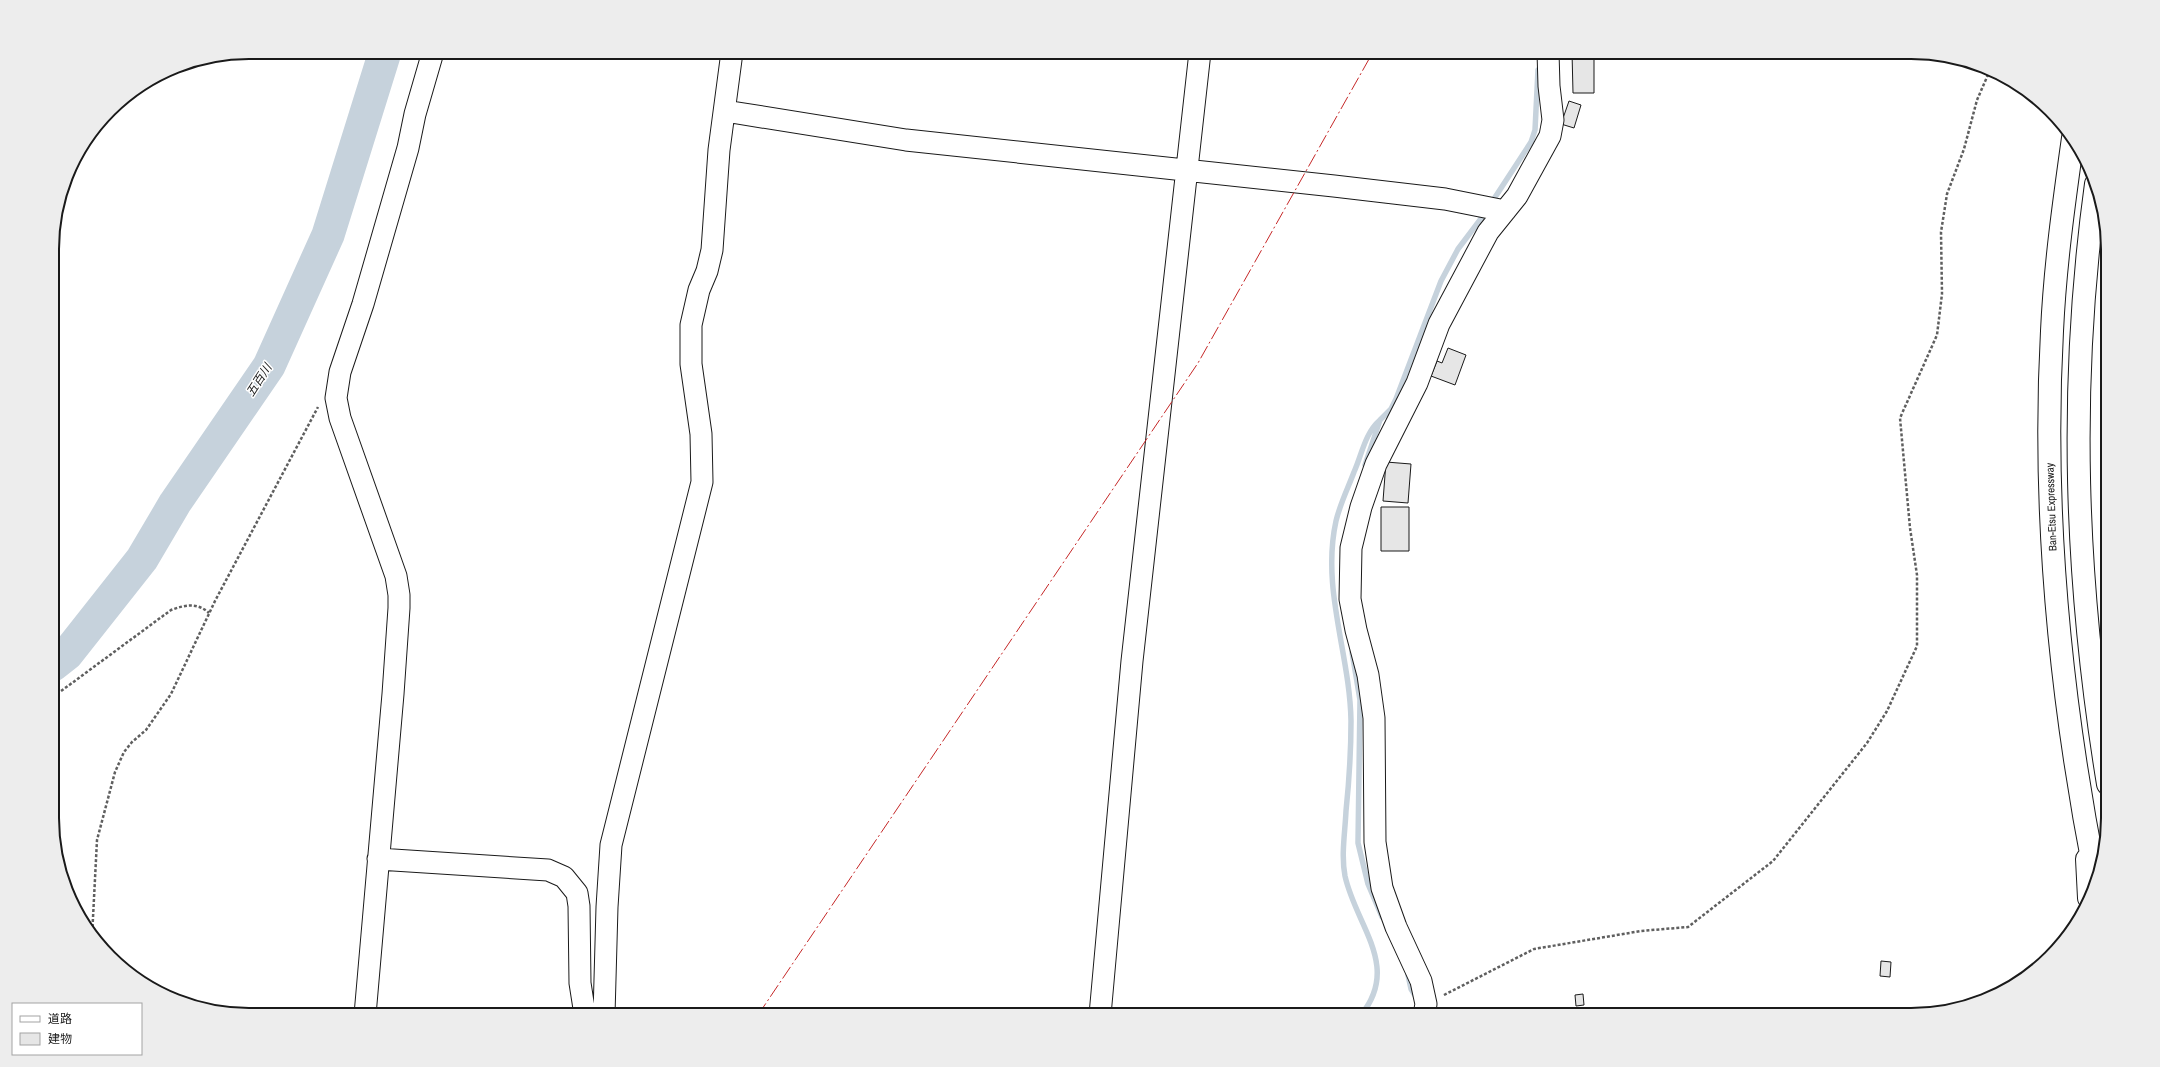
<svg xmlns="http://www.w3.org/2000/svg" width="2160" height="1067" font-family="'Archivo Narrow','Noto Sans JP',sans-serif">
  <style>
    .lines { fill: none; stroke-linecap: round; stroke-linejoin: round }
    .stream { stroke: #c6d2dc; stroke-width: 5.5 }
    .river { stroke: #c6d2dc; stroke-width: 33 }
    .building { fill: #e6e6e6; stroke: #1a1a1a }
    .minor-casing { stroke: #1a1a1a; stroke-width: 23 }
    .highway-casing { stroke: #1a1a1a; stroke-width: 24 }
    .path { stroke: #5f5f5f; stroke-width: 2.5; stroke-dasharray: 3 2; stroke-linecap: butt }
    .minor { stroke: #fff; stroke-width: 21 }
    .highway { stroke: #fff; stroke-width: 22 }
    .power { stroke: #c62828; stroke-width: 1; stroke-dasharray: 14 3 2 3; stroke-linecap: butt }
    .labels { text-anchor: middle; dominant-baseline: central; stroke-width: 3; stroke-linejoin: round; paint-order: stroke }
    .street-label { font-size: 11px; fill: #1a1a1a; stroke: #fff }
    .water-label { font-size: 12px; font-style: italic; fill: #1a1a1a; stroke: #fff }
    .rim { fill: none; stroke: #1a1a1a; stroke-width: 2 }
  </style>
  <rect width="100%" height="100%" fill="#fff"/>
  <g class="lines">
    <path class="stream" d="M1490,205L1531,142L1535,130L1538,70
      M1365,465L1380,420L1391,409L1396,399L1441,281L1458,249L1486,212
      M1352,652L1360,700L1358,843L1368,884L1382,917
      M1408,975L1411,989L1416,997
      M1361,1015C1401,966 1356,926 1345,876C1341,855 1345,833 1346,811C1349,782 1351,751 1351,721C1350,654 1321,589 1336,521C1340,504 1348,488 1354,472C1362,454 1365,433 1380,420"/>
    <path class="river" d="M53,665L67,654L142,559L175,503L269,366L328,235L385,52"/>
  </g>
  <path class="building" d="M1572,52H1594V93H1573Z
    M1569,101L1581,105L1574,128L1561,124Z
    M1448,348L1466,355L1455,385L1431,376L1437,361L1442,363Z
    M1386,462L1411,464L1408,503L1383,501Z
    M1381,507H1409V551H1381Z
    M1881,961L1891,962L1890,977L1880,976Z
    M1583,994L1584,1005L1576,1006L1575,995Z"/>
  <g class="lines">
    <g class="minor-casing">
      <path id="minor" d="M725,111L906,140L1334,186L1445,199L1505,211
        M378,859L548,870L564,877L577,893L579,906L580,983L585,1015
        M365,1015L393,694L399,608V595L396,576L340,418L336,398L340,372L363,304L408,148L415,114L433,52
        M604,1015L607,907L611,845L702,482L701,434L691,364V325L699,290L707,271L712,250L719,150L732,52
        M1100,1015L1132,661L1200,52
        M1424,1015L1426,1004L1421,981L1396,927L1382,888L1375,842L1374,718L1368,675L1356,630L1350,599L1351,548L1361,507L1376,464L1417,383L1439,324L1488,232L1517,196L1550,136L1553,120L1549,86L1548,52"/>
    </g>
    <g class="highway-casing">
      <path id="highway" d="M2073,138C2064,202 2055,266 2052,331C2042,513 2060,696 2095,875
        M2096,184C2068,387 2075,582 2108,784
        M2087,859L2089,898"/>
    </g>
    <path class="path" d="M53,697L171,610C185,605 197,602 209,613
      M92,937L97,840L115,772L124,752L132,742L146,730L171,694L215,601L318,407
      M1444,995L1534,949L1641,931L1688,927L1773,861L1867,743L1887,711L1917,646V575L1910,528L1900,418L1937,335L1942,294L1941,232L1947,194L1964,149L1977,100L1990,70"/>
    <use href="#minor" class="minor"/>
    <use href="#highway" class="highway"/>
    <path class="power" d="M758,1015L1198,363L1373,52"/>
  </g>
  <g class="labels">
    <g class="street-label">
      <text transform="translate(2051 507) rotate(-92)">Ban-Etsu Expressway</text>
    </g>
    <g class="water-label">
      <text transform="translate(259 380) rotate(-57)">五百川</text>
    </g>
  </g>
  <path d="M0 0H2160V1067H0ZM249 59H1911A190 190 0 0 1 2101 249V818A190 190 0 0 1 1911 1008H249A190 190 0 0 1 59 818V249A190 190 0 0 1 249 59Z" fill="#ededed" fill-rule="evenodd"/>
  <path class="rim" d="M249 59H1911A190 190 0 0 1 2101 249V818A190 190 0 0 1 1911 1008H249A190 190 0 0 1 59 818V249A190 190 0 0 1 249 59Z"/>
  <rect x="12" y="1003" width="130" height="52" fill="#ffffff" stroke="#a3a3a3"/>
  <rect x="20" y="1016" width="20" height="6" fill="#ffffff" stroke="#a3a3a3"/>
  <text x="48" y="1023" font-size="12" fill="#1a1a1a">道路</text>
  <rect x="20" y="1033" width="20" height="12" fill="#e6e6e6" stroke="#a3a3a3"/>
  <text x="48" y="1043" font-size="12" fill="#1a1a1a">建物</text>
</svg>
